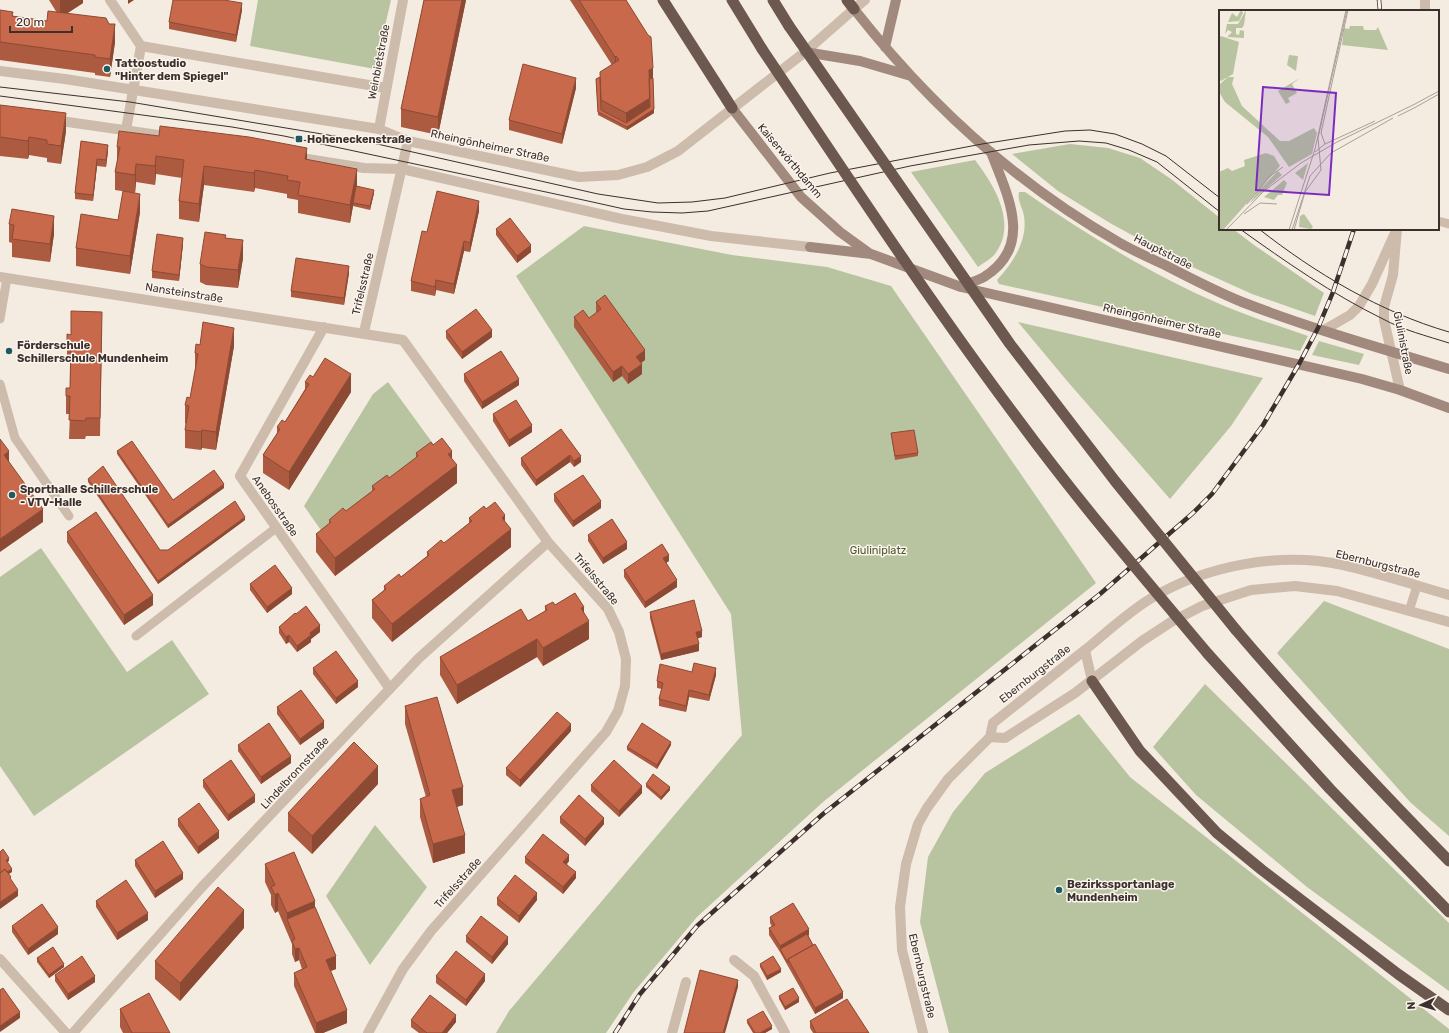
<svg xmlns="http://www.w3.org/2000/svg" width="1449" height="1033" font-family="Rubik,sans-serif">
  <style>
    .green { fill: #b8c4a0 }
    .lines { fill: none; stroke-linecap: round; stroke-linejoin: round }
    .service { stroke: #cdbbac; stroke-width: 9 }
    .minor { stroke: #cdbbac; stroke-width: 10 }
    .tertiary { stroke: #cdbbac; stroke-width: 10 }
    .secondary { stroke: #a18a7d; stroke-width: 10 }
    .trunk { stroke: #6c584f; stroke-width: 11 }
    .tram { stroke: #3b302b; stroke-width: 1 }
    .rail-casing { stroke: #3b302b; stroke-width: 4.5 }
    .rail { stroke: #fbf5ee; stroke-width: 3; stroke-dasharray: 9; stroke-linecap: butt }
    .trunk-bridge { stroke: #6c584f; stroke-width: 11 }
    .wall { fill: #ac5a40 }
    .shaded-wall { fill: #8c4a34 }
    .building { fill: #c8694b; stroke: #8c4a34 }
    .poi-dot { fill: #1f5a5e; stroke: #fbf5ee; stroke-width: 1.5 }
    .labels { text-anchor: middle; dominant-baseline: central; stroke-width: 3; stroke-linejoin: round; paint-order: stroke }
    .street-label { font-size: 11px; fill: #3b302b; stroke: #fbf5ee }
    .poi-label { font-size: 11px; font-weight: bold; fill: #3b302b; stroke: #fbf5ee; text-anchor: start }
    .park-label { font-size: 11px; fill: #4a5a2e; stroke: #fbf5ee }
    .inset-road { fill: none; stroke: #aaa098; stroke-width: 1 }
    .view { fill: #7b2cbf; fill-opacity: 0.15; stroke: #7b2cbf; stroke-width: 2 }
    .inset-edge { fill: none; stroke: #3b302b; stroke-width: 2 }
  </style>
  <rect width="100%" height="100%" fill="#f4ebe1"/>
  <path class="green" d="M258,0H391L375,69L250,46Z
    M1070,144L1108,148L1140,158L1171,179L1220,218V229H1233L1254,245L1324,293L1315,316L1252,294L1179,261L1110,223L1058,191L1012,154Z
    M975,160C994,185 1018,223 995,254C991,259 983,263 978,267L911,172Z
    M1019,192H1025C1087,235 1152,275 1222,305C1250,317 1279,326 1308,336L1300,351L999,284L997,280C1013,263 1028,240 1024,216C1023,208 1017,201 1019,192Z
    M584,226L732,255L827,267L891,286L1096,583L823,802L697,917L633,993L606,1033H496L509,1011L742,735L731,614L516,276Z
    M1018,322L1263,378L1231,426L1170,499L1068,382Z
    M1319,341L1364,354L1359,365L1312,355Z
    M388,382L434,445L323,533L304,506L373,394Z
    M41,548L127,672L172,640L209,694L34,816L0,766V577Z
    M1324,601L1449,649V836L1410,802L1277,653Z
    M1205,684L1449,923V991L1307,887L1196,795L1153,747Z
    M1079,714L1130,777L1449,1029V1033H949L920,922L928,857L953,812L985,773Z
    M375,825L427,887L370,965L326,896Z"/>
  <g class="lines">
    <path class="service" d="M1438,221L1449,224
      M0,319L7,278
      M0,384L15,438L69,516
      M1409,611L1417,586
      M136,636L276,528"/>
    <path class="minor" d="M110,0L141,46L126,130
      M1425,0V11
      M854,9L865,0
      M141,46L386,88
      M379,129L403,0
      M1397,229L1393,275L1384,307V320L1400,390
      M0,277L403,340L548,542L608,609L619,632L626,659L625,686L618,711L606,732L431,931L403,969L368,1033
      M324,327L240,476L390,689
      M1324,330L1350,315L1359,306L1372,284L1394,235
      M364,332L408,141
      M1092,681L1085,650C1106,633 1127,613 1150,599C1204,566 1280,551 1343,565C1379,573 1414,585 1449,595
      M990,737L1005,738L1075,693L1142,641L1171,622L1202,606L1251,590L1295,586L1337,591L1449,622
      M0,959L66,1033
      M734,960L754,976L785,1033
      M73,1033L201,888L419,658L548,542
      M672,1033L686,982
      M923,1033L902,950L900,907L906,864L918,824L927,808L948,779L990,737L993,723L1085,650"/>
    <path class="tertiary" d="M0,71L65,79L379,129L408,141L579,177L618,175L647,167L678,151L805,52L854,9
      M54,120L172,137
      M295,157L364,168L402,169L622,219L711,236L810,247"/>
    <path class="secondary" d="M854,9C927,102 1016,184 1120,243C1134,251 1150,258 1165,265C1190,278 1215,291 1242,302C1309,328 1380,348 1449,369
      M885,47L896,0
      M805,52L860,61L911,76
      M732,108L801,197L840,232L869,253
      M810,247L871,254L961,287L1362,379L1400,390L1449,408
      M961,287C969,283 977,281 984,277C1035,245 1007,195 991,152"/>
    <path class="trunk" d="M663,0L732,108
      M732,0L762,49
      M773,0L789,26
      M847,0L854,9
      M1236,630C1304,710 1376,786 1449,861
      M1208,654L1330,789L1449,912
      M1092,681L1140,751L1217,833L1262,870L1398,974L1449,1010"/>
    <path class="tram" d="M0,87L130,102L364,141L598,194L658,203L692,202L725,198L830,173L982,144L1065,131L1090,130L1115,134L1142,144L1166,156L1220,198
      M0,96L232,127L284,136L588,201L624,209L652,212L682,213L708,211L910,166L1029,145L1079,141L1106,143L1129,150L1157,162L1220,212
      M1240,229C1286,262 1332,294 1383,319C1403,330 1427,336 1449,343
      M1259,229C1315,273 1380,312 1449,332"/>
    <g class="rail-casing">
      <path id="rail" d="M1379,0L1380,11
        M615,1033L640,994L697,926L823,814L1100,594L1193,513L1212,494L1263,425L1299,364L1318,328L1333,292L1354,229"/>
    </g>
    <use href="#rail" class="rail"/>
    <path class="trunk-bridge" d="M789,26L1010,344L1115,481L1236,630
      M762,49C846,174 929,301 1020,422C1079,502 1144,578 1208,654"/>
  </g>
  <path class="wall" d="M49,0H83V3L66,14L115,42L110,77L95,75V73L0,60V10L13,16L47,21L57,13Z
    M424,0H466L438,135L401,127V109Z
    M570,0H626L653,78L654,113L627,130L598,115L596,79L600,77L612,65Z
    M242,10L236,42L169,29V22Z
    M576,88L562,144L509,130V120Z
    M0,105L66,131L61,164L47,162V158L29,155L28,159L0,156Z
    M81,141L108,151L106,167L97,166L93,201L75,199V193Z
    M117,147L307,159L357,186L374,193L370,210L353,206L350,223L298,213V200L287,198V194L255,188L254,192L204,185L199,222L179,219V201L182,178L156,174L155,185L136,182L135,193L115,190V172L117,165Z
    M479,211L470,252L464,251L454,294L436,290L435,296L411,291V281L427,232Z
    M140,212L130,274L76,266V248L118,220Z
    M9,224L54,234L50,262L12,257V243L9,242Z
    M496,229L531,252L517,263L496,235Z
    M226,238L243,258L238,288L206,285L200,282V264Z
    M183,244L179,281L152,278V271Z
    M349,273L344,305L291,297V291Z
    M596,302L645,360L641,363L642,374L628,384L622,376L613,382L574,327V317L589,318L597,313L596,312Z
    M102,330L100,436H86L85,439H69L70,414H66V388H70V361H67V334L71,335Z
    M446,331L492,337L462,359L446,338Z
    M200,345L234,346L216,450L202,448L201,450L185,448V430L186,424L185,423V405L190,398L195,371V353Z
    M464,374L519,385L482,409L464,381Z
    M313,377L351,392L289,490L263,473V455L277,434V427L285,422L305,389V382Z
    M493,414L532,432L509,447L493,421Z
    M561,429L581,462L574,467L570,462L536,486L521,465V458Z
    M891,433L918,453V456L895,460Z
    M433,445L452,459L457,483L335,576L316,552V534L329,524V520L346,511L372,491V486L389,478L416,458V453Z
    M117,451L173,500L224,488L168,528L117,454Z
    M88,479L160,550H168L245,520L158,584L88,482Z
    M554,494L601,508L573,527L554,501Z
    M486,509L505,522L511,547L392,642L372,618V600L384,590V586L401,577L427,556V552L444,543L469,523V518Z
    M67,532L153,605L124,625L67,542Z
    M588,535L627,549L603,564L588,541Z
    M669,561L666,563L677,587L645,608L624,577V570Z
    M250,584L292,594L267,613L250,590Z
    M555,605L584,612L589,639L543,666L537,657L457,704L440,675V657L528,621L545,611V606Z
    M650,612L702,637L697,638L699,651L661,660L650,618Z
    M296,614L320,632L311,639V642L297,652L289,642L286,644L279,633V627Z
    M313,668L358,687L336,704L313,674Z
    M692,672L716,675L709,701L689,697L686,712L659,706V699L662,689L657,688V681Z
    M405,706L463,805L457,807L465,853L433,863L420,817V799L426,797L405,724Z
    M277,707L324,728L300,745L277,714Z
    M571,731L520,787L506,775V768Z
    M238,745L291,763L261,784L238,751Z
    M671,745L657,769L627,750V747Z
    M203,780L255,802L228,821L203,787Z
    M378,784L312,854L288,831V813Z
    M646,784L670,790L661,800L646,787Z
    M591,785L642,793L619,817L591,791Z
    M560,817L604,824L585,846L560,823Z
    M178,819L219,838L198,854L178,826Z
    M525,857L569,861L567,864L576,878L563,894L525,863Z
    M135,860L183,879L155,898L135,866Z
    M265,864L315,907L336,969L330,971L347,1023L323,1033H315L294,986V973L302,969L299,960L295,962L292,954V944L278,911L275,913L271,905V895L265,882Z
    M497,898L537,900L519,923L497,905Z
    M96,901L148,920L117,940L96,907Z
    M770,917L809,935L808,936L843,998L815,1014L780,952L769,935V928L772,927L770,923Z
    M12,926L58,934L28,955L12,932Z
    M244,928L180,1001L155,979V961Z
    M466,936L508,944L492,964L466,942Z
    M37,958L64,967L49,978L37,962Z
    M760,964L781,972L767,980L760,967Z
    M55,975L95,982L68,1000L55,981Z
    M436,976L485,981L466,1006L436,983Z
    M779,996L799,1002L785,1010L779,999Z
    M120,1009L170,1033H123L120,1027Z
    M411,1020L456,1022L447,1033H419L411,1027Z
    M747,1020L772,1029L765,1033H753L747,1023Z
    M810,1021L869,1033H813L810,1028Z"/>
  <path class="shaded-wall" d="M60,0H83V3L60,18Z
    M128,0H134L128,4Z
    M462,0H466L438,135V117Z
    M242,3V10L236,42V35Z
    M115,24V42L110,77V59Z
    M616,56V68L615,69V57Z
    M653,68V81L649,83V70Z
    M576,78V88L562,144V134Z
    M650,98V111L626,126V113Z
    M654,109V113L627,130V127Z
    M66,113V131L61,164V146Z
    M29,137V155L28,159V141Z
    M108,145V151L106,167V160Z
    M307,148V167L305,159Z
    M156,156V174L155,185V166Z
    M97,159V166L93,201V195Z
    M136,164V182L135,193V175Z
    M204,166V185L199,222V204Z
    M357,169V187L353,203V206L350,223V205Z
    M255,170V188L254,192V173Z
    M374,190V193L370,210V206Z
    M140,194V212L130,274V256Z
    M479,201V211L470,252V243Z
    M54,216V234L50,262V244Z
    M183,238V244L179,281V275Z
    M243,240V258L238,288V270Z
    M464,241V251L454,294V284Z
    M531,245V252L517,263V256Z
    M349,266V273L344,305V298Z
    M436,280V290L435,296V287Z
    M234,328V346L216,450V432Z
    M492,330V337L462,359V352Z
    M645,350V360L636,366V357Z
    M642,364V374L628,384V374Z
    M622,366V376L613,382V372Z
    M351,374V392L289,490V472Z
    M519,379V385L482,409V402Z
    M532,425V432L509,447V440Z
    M202,430V448L201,450V432Z
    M9,451V464L4,455Z
    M452,451V469L457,465V483L335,576V558Z
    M570,455V462L536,486V480Z
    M581,456V462L574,467V461Z
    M224,484V488L168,528V525Z
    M601,501V508L573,527V521Z
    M43,509V522L0,552V539Z
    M505,515V533L502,518Z
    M245,517V520L158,584V581Z
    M511,529V547L392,642V624Z
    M627,542V549L603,564V558Z
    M669,555V561L663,565V558Z
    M677,580V587L645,608V602Z
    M292,588V594L267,613V607Z
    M153,595V605L124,625V615Z
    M584,607V624L589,621V639L543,666V648L581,608Z
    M320,625V632L311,639V642L297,652V646L310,633Z
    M702,631V637L696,639V632Z
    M289,635V642L286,644V637Z
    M537,639V657L457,704V685Z
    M699,644V651L661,660V654Z
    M716,668V675L709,701V695Z
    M358,681V687L336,704V698Z
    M689,690V697L686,712V706Z
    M324,721V728L300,745V739Z
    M571,724V731L520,787V780Z
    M671,742V745L657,769V765Z
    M291,756V763L261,784V777Z
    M378,766V784L312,854V836Z
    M642,786V793L619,817V811Z
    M463,787V805L452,808V790Z
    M670,787V790L661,800V797Z
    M255,795V802L228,821V815Z
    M604,818V824L585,846V839Z
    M219,831V838L198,854V847Z
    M465,835V853L433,863V844Z
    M569,855V861L563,868V862Z
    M9,858V861L6,863V860Z
    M12,869V872L0,880V876Z
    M576,872V878L563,894V887Z
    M183,873V879L155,898V891Z
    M18,890V896L0,909V902Z
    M278,893V911L275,913V895Z
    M537,893V900L519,923V916Z
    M315,901V920L287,919V913Z
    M244,910V928L180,1001V983Z
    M148,913V920L117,940V933Z
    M58,927V934L28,955V949Z
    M809,929V935L782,952L780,949V946Z
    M508,937V944L492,964V957Z
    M299,948V960L295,962V949Z
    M336,956V969L326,973V960Z
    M64,964V967L49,978V975Z
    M781,969V972L767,980V976Z
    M485,974V981L466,1006V1000Z
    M95,976V982L68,1000V994Z
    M738,980V987L725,1033H723Z
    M843,992V998L815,1014V1008Z
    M799,998V1002L785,1010V1007Z
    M347,1010V1023L323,1033H316V1023Z
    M20,1012V1018L0,1032V1026Z
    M456,1015V1022L447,1033H442Z
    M772,1026V1029L765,1033H760Z"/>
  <path class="building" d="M173,0H224L242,3L236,35L169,22Z
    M424,0H462L438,117L401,109Z
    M579,0H626L648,35L651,37L653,68L649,70L650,98L626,113L601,100L600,72L619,60L616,56L615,57Z
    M0,10L13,12L12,16L47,21L48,11L106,18L109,24H115L110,59L95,57V55L0,42Z
    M523,64L576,78L562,134L509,120Z
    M600,77L601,110L626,123L650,107L649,79L653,78L654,109L627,127L598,112L596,79Z
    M0,105L66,113L61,146L47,144V140L29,137L28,141L0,137Z
    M160,126L249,137L307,148L305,159L357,169L350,205L298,195L300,182L287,180L288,176L255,170L254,173L204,166L199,204L179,201L184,160L156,156L155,166L136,164L135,175L115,172L120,147H117L119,131L159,136Z
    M81,141L108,145L106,160L97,159L93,195L75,193Z
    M356,186L374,190L370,206L353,203Z
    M123,191L140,194L130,256L76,248L81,214L118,220Z
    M437,191L479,201L470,243L464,241L454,284L436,280L435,287L411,281L422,231L427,232Z
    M12,209L54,216L50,244L12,239L14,225L9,224Z
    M510,218L531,245L517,256L496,229Z
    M205,232L226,235L225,238L243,240L238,270L206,267L200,264Z
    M157,234L183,238L179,275L152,271Z
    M296,258L349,266L344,298L291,291Z
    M605,295L645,350L636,357L642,364L628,374L622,366L613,372L574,317L583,310L589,318L601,309L596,302Z
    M476,309L492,330L462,352L446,331Z
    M71,311L102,312L100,418H86L85,421L69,420L70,396H66V388H70L71,343H67V334L71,335Z
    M203,322L234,328L216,432L202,430L201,432L185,430L189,406L185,405L187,397L190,398L198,354L195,353L196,344L200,345Z
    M501,351L519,379L482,402L464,374Z
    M325,358L351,374L289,472L263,455L280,429L277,427L282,420L285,422L309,384L305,382L310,375L313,377Z
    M516,400L532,425L509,440L493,414Z
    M561,429L581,456L574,461L570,455L536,480L521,458Z
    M914,430L918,453L895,456L891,433Z
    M442,438L452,451L448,454L457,465L335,558L316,534L331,522L329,520L343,508L346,511L375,489L372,486L387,475L389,478L418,456L416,453L431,442L433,445Z
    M0,439L9,451L4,455L43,509L0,539Z
    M132,441L173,500L214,470L224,484L168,525L117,451Z
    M103,466L160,550H168L235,501L245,517L158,581L88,479Z
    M583,475L601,501L573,521L554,494Z
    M495,502L505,515L502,518L511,529L392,624L372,600L386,589L384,586L399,574L401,577L429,555L427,552L441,540L444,543L472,521L469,518L484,506L486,509Z
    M96,512L153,595L124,615L67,532Z
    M612,519L627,542L603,558L588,535Z
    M662,544L669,555L663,558L677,580L645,602L624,570Z
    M275,565L292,588L267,607L250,584Z
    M575,593L584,607L581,608L589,621L543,648L537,639L457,685L440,657L521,609L528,621L547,610L545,606L553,602L555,605Z
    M694,600L702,631L696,632L699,644L661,654L650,612Z
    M306,606L320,625L310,633L311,635L297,646L289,635L286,637L279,627L295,613L296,614Z
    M336,651L358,681L336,698L313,668Z
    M694,663L716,668L709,695L689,690L686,706L659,699L663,683L657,681L660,664L692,672Z
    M301,690L324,721L300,739L277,707Z
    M437,697L463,787L452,790L465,835L433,844L420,799L430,795L405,706Z
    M557,712L571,724L520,780L506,768Z
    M269,723L291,756L261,777L238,745Z
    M642,723L671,742L657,765L627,747Z
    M354,742L378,766L312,836L288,813Z
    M231,760L255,795L228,815L203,780Z
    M614,760L642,786L619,811L591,785Z
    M653,774L670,787L661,797L646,784Z
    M579,795L604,818L585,839L560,817Z
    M199,803L219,831L198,847L178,819Z
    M543,834L569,855L563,862L576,872L563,887L525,857Z
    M163,841L183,873L155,891L135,860Z
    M3,849L9,858L6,860L12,869L7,872L5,869L0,873V852Z
    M294,852L315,901L287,913L278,893L275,895L271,887L275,885L265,864Z
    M5,869L11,877L10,878L18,890L0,902V873Z
    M515,875L537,893L519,916L497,898Z
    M126,880L148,913L117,933L96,901Z
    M218,887L244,910L180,983L155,961Z
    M793,903L809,929L780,946L769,928L775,925L770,917Z
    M42,904L58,927L28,949L12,926Z
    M315,907L336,956L326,960L347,1010L316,1023L294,973L307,967L299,948L295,949L292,941L295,939L287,919Z
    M481,916L508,937L492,957L466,936Z
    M807,934L813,945L788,959V963L780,949Z
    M815,944L843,992L815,1008L788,959Z
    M53,947L64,964L49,975L37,958Z
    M456,951L485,974L466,1000L436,976Z
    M82,956L95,976L68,994L55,975Z
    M773,956L781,969L767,976L760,964Z
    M700,970L738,980L723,1033H684Z
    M3,988L20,1012L0,1026V990Z
    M793,988L799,998L785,1007L779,996Z
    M149,993L170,1033H132L120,1009Z
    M430,995L456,1015L442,1033H427L411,1020Z
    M847,999L869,1033H816L810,1021Z
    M763,1011L772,1026L760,1033H755L747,1020Z"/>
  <g class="poi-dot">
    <circle cx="107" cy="69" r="4"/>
    <rect x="295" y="135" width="8" height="8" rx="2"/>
    <circle cx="9" cy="351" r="4"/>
    <circle cx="12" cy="495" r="4"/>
    <circle cx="1059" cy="890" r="4"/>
  </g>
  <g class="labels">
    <g class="street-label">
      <text transform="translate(379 62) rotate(-79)">Weinbietstraße</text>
      <text transform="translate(490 146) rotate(12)">Rheingönheimer Straße</text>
      <text transform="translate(790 161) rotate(50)">Kaiserwörthdamm</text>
      <text transform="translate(1163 252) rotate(27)">Hauptstraße</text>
      <text transform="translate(363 284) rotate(-77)">Trifelsstraße</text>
      <text transform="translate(184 293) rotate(9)">Nansteinstraße</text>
      <text transform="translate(1162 321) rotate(13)">Rheingönheimer Straße</text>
      <text transform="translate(1403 343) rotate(79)">Giulinistraße</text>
      <text transform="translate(275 506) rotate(55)">Anebosstraße</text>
      <text transform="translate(1378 564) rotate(14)">Ebernburgstraße</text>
      <text transform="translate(596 579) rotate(50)">Trifelsstraße</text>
      <text transform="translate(1035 674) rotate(-38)">Ebernburgstraße</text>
      <text transform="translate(295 773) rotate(-47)">Lindelbronnstraße</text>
      <text transform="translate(458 883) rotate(-48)">Trifelsstraße</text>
      <text transform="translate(922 976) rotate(77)">Ebernburgstraße</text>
    </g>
    <g class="poi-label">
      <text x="115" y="63">Tattoostudio<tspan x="115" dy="13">"Hinter dem Spiegel"</tspan></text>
      <text x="307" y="139">Hoheneckenstraße</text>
      <text x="17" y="345">Förderschule<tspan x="17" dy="13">Schillerschule Mundenheim</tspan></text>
      <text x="20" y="489">Sporthalle Schillerschule<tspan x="20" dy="13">- VTV-Halle</tspan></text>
      <text x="1067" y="884">Bezirkssportanlage<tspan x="1067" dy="13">Mundenheim</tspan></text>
    </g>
    <g class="park-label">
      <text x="878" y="550">Giuliniplatz</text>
    </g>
  </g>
  <g transform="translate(1219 10)">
    <rect width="220" height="220" fill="#f4ebe1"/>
    <path d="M22,0L24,3L20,11L9,12L13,3L18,7ZM27,0L25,15L23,18H17V24L20,25L21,20L25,21V28L8,27L13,22L9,20L6,24L8,14H19ZM131,16H144L145,20H157L159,17L169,40L123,35L125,18L130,19ZM2,26L20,32L14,64L2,71L0,70V28ZM70,45L79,46L77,61L68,55ZM9,67H15L13,74L23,96L61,131H70L95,118L98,123L93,144L70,157L49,127L6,92L0,82V75ZM81,68L73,74L78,83L69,88L71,92L67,94L59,81ZM47,143L55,146L61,156L4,220H0V162L9,158L13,161L26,156L25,150ZM89,153L84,170L76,163ZM59,161L63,165L31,193L38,182ZM65,170L68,173L63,185H59L55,190L45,187ZM85,204L94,217L92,219L80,217L81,206Z" fill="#b8c4a0"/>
    <path class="inset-road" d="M196,94L220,81M197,97L220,84M179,106L197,97M106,134L102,123L129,0M106,134L156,111M96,139L127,0M96,142L106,134M112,143L174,108M28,194L51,166L64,157M25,204L41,193L58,194M7,220L45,181L82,153L118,132L196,94M70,220L96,139M73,220L91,166L112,143M75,220L86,182L102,160L99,128L128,0"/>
    <path class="view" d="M44,77L117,83L110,185L37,180Z"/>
    <rect width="220" height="220" class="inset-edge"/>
  </g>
  <g transform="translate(1421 1005) rotate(266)" stroke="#fbf5ee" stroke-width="3" paint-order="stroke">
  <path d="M0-3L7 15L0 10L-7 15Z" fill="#3b302b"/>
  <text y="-6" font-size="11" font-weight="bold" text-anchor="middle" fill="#3b302b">N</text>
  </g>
  <path d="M10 26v6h62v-6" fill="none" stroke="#3b302b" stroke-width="2"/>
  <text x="16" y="26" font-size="12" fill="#3b302b" stroke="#fbf5ee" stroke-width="3" paint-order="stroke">20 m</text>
</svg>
